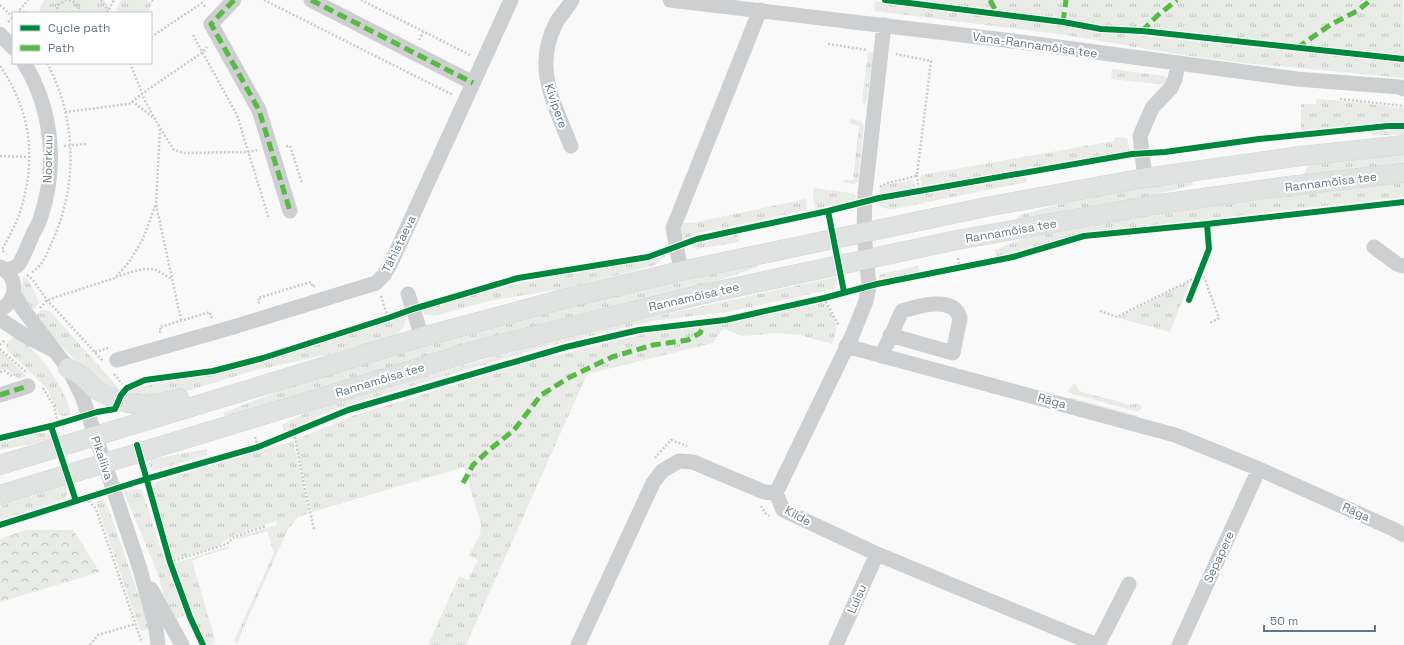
<svg xmlns="http://www.w3.org/2000/svg" width="1404" height="645" font-family="'Space Grotesk',sans-serif">
  <style>
    .grass { fill: url(#grass-tufts) }
    .forest { fill: url(#forest-crowns) }
    .pitch { fill: #e8ebe6 }
    .lines { fill: none; stroke-linecap: round; stroke-linejoin: round }
    .major-casing { stroke: #d5d6d7; stroke-width: 20 }
    .path { stroke: #cbcccd; stroke-width: 2.5; stroke-dasharray: 2 2; stroke-linecap: butt }
    .minor { stroke: #cecfd0; stroke-width: 15 }
    .major { stroke: #e1e2e2; stroke-width: 19 }
    .quiet { stroke: #58b947; stroke-width: 5; stroke-dasharray: 10 5; stroke-linecap: butt }
    .cycleway-casing { stroke: #fff; stroke-width: 8 }
    .cycleway { stroke: #00873e; stroke-width: 6 }
    .labels { text-anchor: middle; dominant-baseline: central; stroke-width: 4; stroke-linejoin: round; paint-order: stroke }
    .street-label { font-size: 12px; fill: #657683; stroke: #fff }
  </style>
  <defs>
    <pattern id="grass-tufts" width="24" height="20" patternUnits="userSpaceOnUse"><rect width="24" height="20" fill="#e8ebe6"/><path d="M3 7l-1-3M5 7V3M7 7l1-3M15 17l-1-3M17 17v-4M19 17l1-3" fill="none" stroke="#c0c3c0"/></pattern>
    <pattern id="forest-crowns" width="20" height="18" patternUnits="userSpaceOnUse"><rect width="20" height="18" fill="#e8ebe6"/><path d="M2 6a3 3 0 1 1 6 0M12 15a3 3 0 1 1 6 0" fill="none" stroke="#c0c3c0"/></pattern>
  </defs>
  <rect width="100%" height="100%" fill="#f9f9f9"/>
  <path class="grass" d="M44,0H104L110,8L107,13H39V11Z
    M121,0H145L152,3L148,13H115Z
    M914,0H1403L1404,57L1163,31L1101,26L1040,16Z
    M875,1L1057,24L1095,31L1404,63V78L1245,63L1183,55L1066,35L874,11Z
    M868,52L873,53L867,101L864,105L862,101Z
    M1112,69L1165,76L1169,81L1167,85L1111,79Z
    M1316,99L1343,101L1404,108V122H1379L1312,130H1301V104H1316Z
    M851,119L861,121L864,126L858,182L854,184L843,182V180H853L859,126L849,123Z
    M1404,130V135H1372V131Z
    M1115,137L1127,138L1130,151L922,186L920,178L921,175L1114,141Z
    M1404,154V165L1305,176L1304,174L1309,164Z
    M1026,177L1027,182L893,209C885,209 881,208 876,202Z
    M913,180L915,187L881,195L879,191L884,185Z
    M1192,180L1193,185L1133,200L1018,220L1017,216L1086,197Z
    M1404,183V197L1082,233L996,257L995,250L1027,237L1152,215L1317,192Z
    M814,188L852,193L855,196L856,200L815,209L813,197Z
    M806,199L807,210L699,233L683,239L681,229L684,223H692Z
    M738,234L739,242L696,249L690,246L698,243Z
    M666,255L661,261L655,265L630,272L561,289L489,301L435,316L425,314L422,310C458,300 494,289 531,281C576,272 621,267 666,255Z
    M758,264V267L695,288L559,320L450,350L225,417L223,413L294,385L410,350L567,306Z
    M918,266L920,272L879,279V275L885,273Z
    M23,276L28,280L39,302L35,308L29,312C22,297 21,293 23,276Z
    M836,277C837,282 838,285 834,289L727,312L652,321L541,348L337,408L284,432L282,425L315,408L567,336L644,319Z
    M1190,281L1170,332L1118,318Z
    M825,302C835,321 841,323 832,344L800,335L778,333L743,336L725,329L721,331L713,343L587,374L466,645H428L459,576L468,580L478,560L469,555L480,534L481,524L464,467L312,512L295,440L355,415L533,361L652,332L719,325Z
    M43,310L50,311L117,386L118,389L116,394L97,382L34,318L40,311Z
    M406,315C406,326 403,330 393,336L330,354L256,370L174,395L126,396L130,391L142,387L159,383L213,375L244,367Z
    M15,335C41,354 63,383 71,414L65,416L59,415L47,388L8,351L6,348L7,343Z
    M0,351H1L26,376L18,379L7,369L0,370Z
    M1073,384H1076L1079,391L1130,405L1137,403L1142,406V408L1138,412L1067,392Z
    M1069,397L1139,416L1135,418L1070,400Z
    M43,432L50,435L52,440L0,450V443Z
    M293,441L309,513L298,517L288,529L240,636L239,643L236,644L234,641L274,553L267,531L236,540L235,538L277,525L276,521L234,535L217,546L175,559L172,558L153,493V487L156,482Z
    M207,449V455L153,471L151,469L147,460Z
    M65,486L67,494L64,498L59,501L0,520V506Z
    M135,489L141,490L144,495L159,544L185,615L173,621L162,590L158,574L124,492Z
    M103,498L109,510L150,628L143,631L140,630L97,505V501Z
    M229,546L230,548L206,555L192,561L215,639L213,644L206,645L175,564L179,562Z"/>
  <path class="forest" d="M26,530H73L100,572L0,602V539Z"/>
  <path class="pitch" d="M525,412L528,432L514,435L511,414Z"/>
  <g class="lines">
    <g class="major-casing">
      <path id="major" d="M68,368C73,371 80,374 84,378C88,381 91,386 95,389C127,408 145,408 179,398
        M0,465L422,337L567,298L681,271L986,207L1145,178L1301,156L1404,145
        M0,495L481,349L699,295L957,240L1153,205L1281,187L1404,173"/>
    </g>
    <path class="path" d="M69,0C75,1 79,7 80,13
      M101,0L108,11
      M152,0L153,1
      M264,0L453,95
      M361,0L470,55
      M0,5L13,17
      M19,11L29,13
      M17,13L28,0
      M57,13L58,5L66,0
      M107,13L114,0
      M8,22L13,17
      M193,35L237,115L269,219
      M151,37L202,3L206,8
      M419,40L423,32
      M828,44L867,50
      M130,63L145,101L160,128L174,150L185,153L248,152L257,150
      M0,66C31,111 37,159 20,212C16,225 8,238 2,250L5,253
      M1340,99L1404,106
      M132,101L154,118
      M65,112L129,104L150,88L203,52L207,47
      M160,129L156,204L181,320
      M64,146L86,144
      M286,146H290L302,183
      M0,156L29,157
      M917,175L919,192
      M880,187C890,180 905,181 917,175L931,61L896,54
      M958,258L960,268
      M1201,269L1219,318L1210,323
      M32,272C43,266 47,253 52,242C78,185 77,119 47,63
      M27,275L33,280L47,300L103,361
      M116,277C127,274 144,266 156,270C162,273 168,277 173,280
      M381,296L388,318
      M824,298L839,326
      M258,303L260,302L258,298L311,282L313,287L315,286
      M40,308L47,300L115,278L129,262L143,239L156,204
      M1100,311L1117,317L1199,276
      M159,332H161L160,327L210,312L211,317H213
      M0,345L5,340
      M0,349L26,372
      M95,352L108,348
      M0,372L5,371L12,376
      M114,374L122,384
      M43,388L54,406L58,424
      M294,433L303,480L314,529
      M255,437L258,447
      M655,458L671,440L687,446
      M86,498L96,509L142,643
      M761,506L765,513L769,516
      M170,562L227,544L234,537L266,526
      M90,645L98,635L135,624"/>
    <path class="minor" d="M234,0L211,24L259,110L290,211
      M311,0L473,83
      M670,0L1021,42L1297,79L1400,87L1404,89
      M0,34L13,48
      M571,146C554,103 533,68 556,23C561,14 568,8 572,0
      M1145,178L1140,136L1152,108L1171,88L1175,79L1178,64
      M1374,247L1397,264L1404,266
      M0,267C19,277 18,300 0,310
      M6,271C9,269 14,268 17,266C22,262 28,245 31,238C34,231 39,224 41,216C58,166 52,108 24,63
      M681,271L673,228L760,10
      M14,294L22,308L68,368L82,396L140,569L156,629L158,645
      M408,294L422,337
      M0,319L24,335L53,350
      M846,346L1175,435L1259,469L1393,529L1404,535
      M881,356C889,341 895,326 902,311C918,306 954,295 960,318L953,353L890,335
      M117,360L230,328L376,283L384,275L391,263L511,0
      M0,395L28,386
      M776,493L852,336L866,301L869,286L864,232L865,193L884,25
      M151,589L182,645
      M578,645L653,483L662,471L679,461L693,462L764,492L776,493L783,510L877,554L1097,645
      M836,645L877,554
      M1098,645L1129,584
      M1179,645L1259,469"/>
    <use href="#major" class="major"/>
    <path class="quiet" d="M234,0L211,24L259,110L290,211
      M311,0L473,83
      M990,0L998,15
      M1063,22L1066,0
      M1142,31L1157,16L1177,0
      M1297,48L1330,25L1357,11L1371,0
      M0,395L28,386
      M463,483L473,465L488,451L514,430L541,395L570,377L612,357L653,345L688,340L700,333L705,322"/>
    <g class="cycleway-casing">
      <path id="cycleway" d="M885,0L1063,22L1101,29L1142,31L1404,59
        M828,211L844,292
        M1189,300L1209,249L1207,224
        M51,426L76,501
        M0,438L51,426L97,412L115,409L121,395L127,388L145,380L213,371L263,358L388,318L413,309L518,278L648,257L697,239L828,211L879,198L1132,154L1165,152L1259,139L1388,126H1404
        M137,445L170,562L190,617L203,645
        M0,525L146,479L258,447L348,410L566,347L639,330L725,320L824,298L877,284L1013,257L1084,236L1207,224L1404,202"/>
    </g>
    <use href="#cycleway" class="cycleway"/>
  </g>
  <g class="labels">
    <g class="street-label">
      <text transform="translate(1035 45) rotate(8)">Vana-Rannamõisa tee</text>
      <text transform="translate(556 106) rotate(71)">Kivipere</text>
      <text transform="translate(48 159) rotate(-89)">Noorkuu</text>
      <text transform="translate(1331 182) rotate(-7)">Rannamõisa tee</text>
      <text transform="translate(1011 231) rotate(-10)">Rannamõisa tee</text>
      <text transform="translate(399 244) rotate(-64)">Tähistaeva</text>
      <text transform="translate(694 297) rotate(-13)">Rannamõisa tee</text>
      <text transform="translate(380 380) rotate(-17)">Rannamõisa tee</text>
      <text transform="translate(1052 401) rotate(15)">Räga</text>
      <text transform="translate(102 458) rotate(71)">Pikaliiva</text>
      <text transform="translate(1356 512) rotate(24)">Räga</text>
      <text transform="translate(798 516) rotate(29)">Kilde</text>
      <text transform="translate(1219 557) rotate(-65)">Sepapere</text>
      <text transform="translate(857 599) rotate(-66)">Luisu</text>
    </g>
  </g>
  <rect x="12" y="12" width="140" height="52" fill="#ffffff" stroke="#c1c8cd"/>
  <rect x="20" y="25" width="20" height="6" fill="#00873e" stroke="#c1c8cd"/>
  <text x="48" y="32" font-size="12" fill="#657683">Cycle path</text>
  <rect x="20" y="45" width="20" height="6" fill="#58b947" stroke="#c1c8cd"/>
  <text x="48" y="52" font-size="12" fill="#657683">Path</text>
  <path d="M1264 625v6h111v-6" fill="none" stroke="#657683" stroke-width="2"/>
  <text x="1270" y="625" font-size="12" fill="#657683" stroke="#ffffff" stroke-width="3" paint-order="stroke">50 m</text>
</svg>
